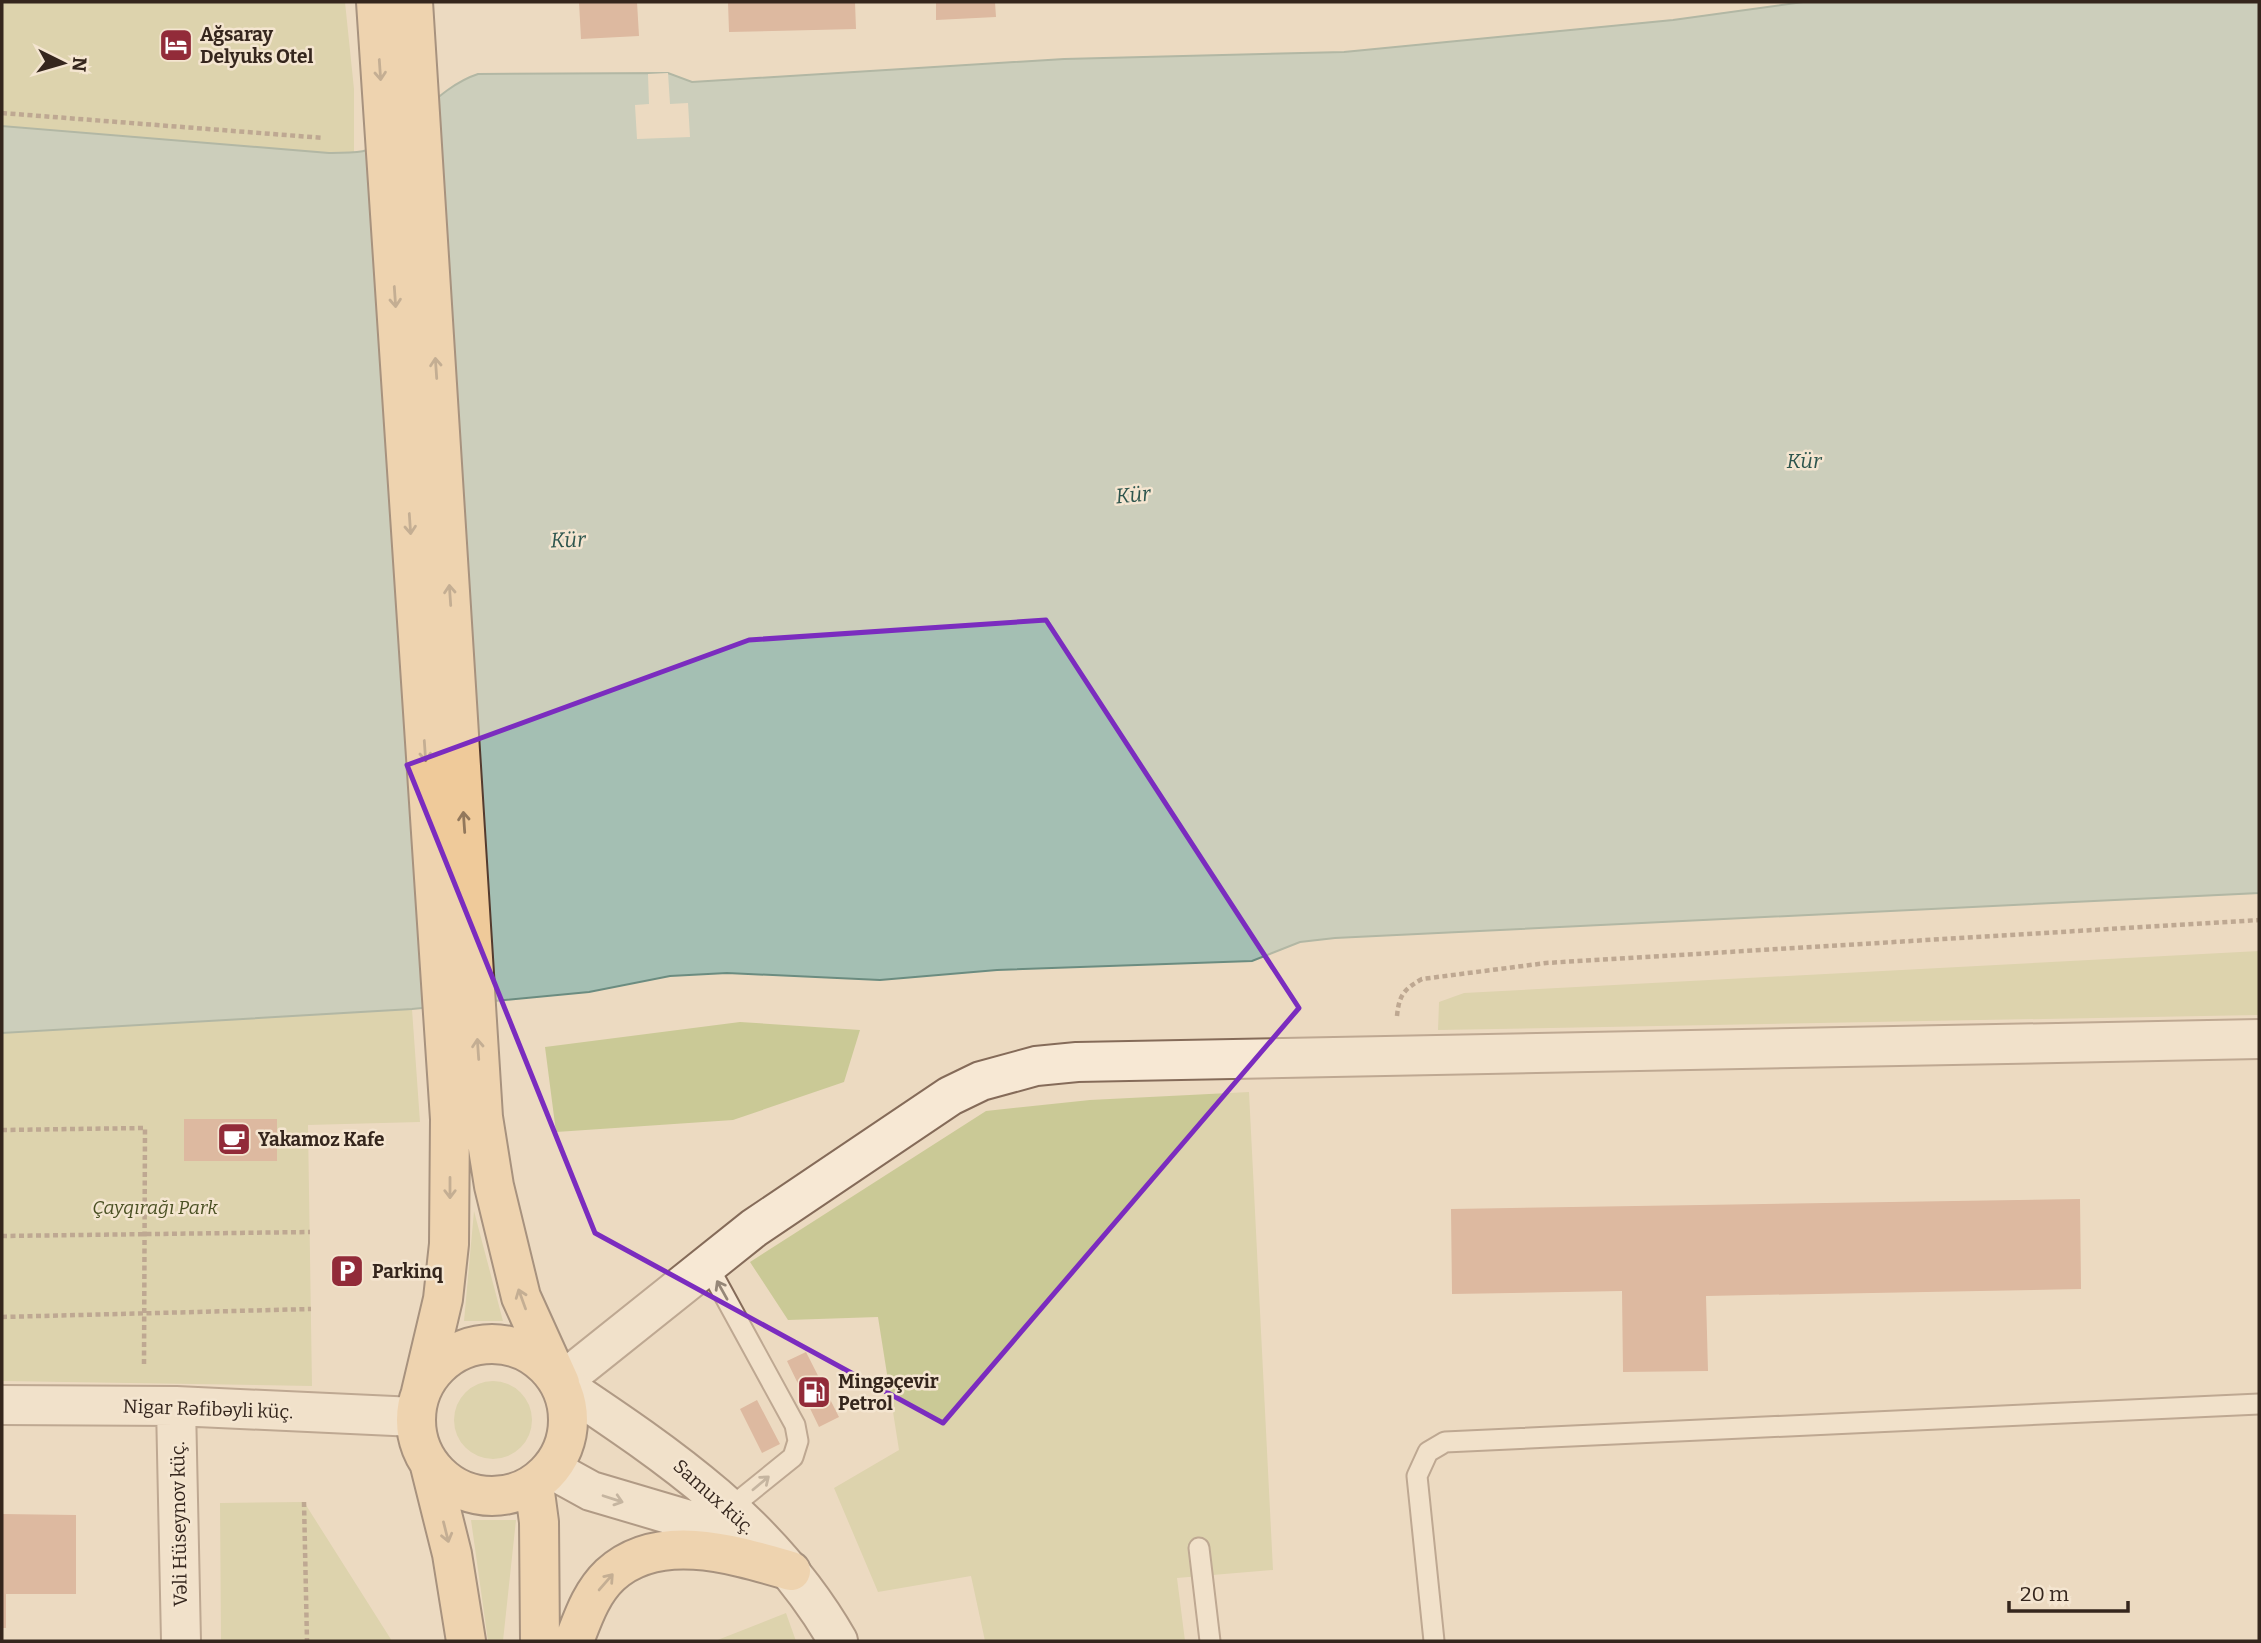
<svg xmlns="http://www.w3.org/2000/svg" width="2261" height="1643" font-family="Bitter,serif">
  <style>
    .green { fill: #cac996 }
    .water { fill: #a4bfb3; stroke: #6b8c80; stroke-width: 2 }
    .pier { fill: #ecdac1 }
    .building { fill: #c99078 }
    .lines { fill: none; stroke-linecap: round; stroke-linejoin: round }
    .lane-casing { stroke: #856b59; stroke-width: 23 }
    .street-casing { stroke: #856b59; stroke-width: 42 }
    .secondary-casing { stroke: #674d3d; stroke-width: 42 }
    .primary-casing { stroke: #533a2e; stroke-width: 42 }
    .path { stroke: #856b59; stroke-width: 4.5; stroke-dasharray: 5 3.5; stroke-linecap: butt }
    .lane { stroke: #f7e8d4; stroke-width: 19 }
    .street { stroke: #f7e8d4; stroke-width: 38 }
    .secondary { stroke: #f7e8d4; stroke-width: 38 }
    .primary { stroke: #efca9a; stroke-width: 38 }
    .oneway { stroke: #92785c }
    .oneway2 { stroke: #968778 }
    .marked { fill: none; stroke: #7b2cbf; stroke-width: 5; stroke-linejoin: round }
    .labels { text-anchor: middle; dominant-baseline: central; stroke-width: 5; stroke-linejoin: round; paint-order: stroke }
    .poi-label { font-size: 19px; font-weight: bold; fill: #35261d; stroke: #f4e5d0; text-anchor: start }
    .park-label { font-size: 19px; font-style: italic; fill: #4b5124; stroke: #f4e5d0 }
    .street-label { font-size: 19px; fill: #35261d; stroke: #f4e5d0 }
    .water-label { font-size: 21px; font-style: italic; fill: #2d554d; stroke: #f4e5d0 }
  </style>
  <rect width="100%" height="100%" fill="#ecdac1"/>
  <path class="green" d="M2,2H345L354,89V152L329,153L2,126Z
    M2259,951V1015L1438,1030L1439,1002L1464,993Z
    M412,1009L420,1122L308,1125L312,1386L2,1381V1033Z
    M740,1022L860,1030L844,1082L733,1120L556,1132L545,1047Z
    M1249,1092L1273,1570L1177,1578L1185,1641H985L971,1576L878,1592L834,1488L899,1450L878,1317L788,1320L750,1262L986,1111L1090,1100Z
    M474,1211L503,1321H464Z
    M454 1420a39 39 0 1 1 78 0a39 39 0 1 1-78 0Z
    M304,1502L392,1641H221L220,1503Z
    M471,1520H516L503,1641H488Z
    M786,1613L796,1641H715Z"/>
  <path class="water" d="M1803,2H2259V893L1335,938L1300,942L1252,961L997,970L880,980L727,973L670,976L589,992L412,1009L2,1033V126L329,153C340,152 356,154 367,150C410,133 435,88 478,74L668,73L692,82L1064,59L1344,52L1673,20Z"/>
  <path class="pier" d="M668,73L670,104L688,103L690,137L637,139L635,105L649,104L648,74Z"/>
  <path class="building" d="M579,2H637L639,36L581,39Z
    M728,2H855L856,29L729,32Z
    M936,2H995L996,17L936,20Z
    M184,1119H277V1161H184Z
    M2080,1199L2081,1289L1706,1296L1708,1371L1623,1372L1622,1291L1452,1294L1451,1209Z
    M806,1352L839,1417L819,1427L787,1361Z
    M757,1400L780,1444L762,1453L740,1409Z
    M2,1514L76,1515V1594H6V1628H2Z"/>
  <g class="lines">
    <g class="lane-casing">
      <path id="lane" d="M707,1264L795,1425L798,1441L793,1457L725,1512
        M1199,1548L1210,1641
        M1434,1641L1417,1476L1428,1452L1445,1442L2259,1404"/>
    </g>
    <g class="street-casing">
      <path id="street" d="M560,1383L754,1228L950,1096L981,1081L1036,1066L1077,1062L2259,1039
        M2,1405L176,1406L415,1417
        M176,1406L181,1641"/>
    </g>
    <g class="secondary-casing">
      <path id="secondary" d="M560,1383C669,1456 771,1524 838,1641
        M551,1469L591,1491L726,1531L757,1548"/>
    </g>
    <g class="primary-casing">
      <path id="primary" d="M376,2L450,1119L449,1244L443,1299L421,1392
        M413,2L483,1117L494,1186L521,1297L560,1383
        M416 1420a76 76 0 1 1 152 0a76 76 0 1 1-152 0Z
        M430,1466L452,1554L466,1641
        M534,1485L539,1522L540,1641
        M574,1641C583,1618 591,1593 610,1575C659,1530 736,1555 791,1571"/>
    </g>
    <path class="path" d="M2,113L324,138
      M1397,1016C1399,995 1404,989 1422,979L1546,963L2259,920
      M2,1130L145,1128L144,1365
      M2,1236L310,1232
      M2,1317L311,1309
      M304,1502L307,1641"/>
    <use href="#lane" class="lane"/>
    <use href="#street" class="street"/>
    <use href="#secondary" class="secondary"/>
    <use href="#primary" class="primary"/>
  </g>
  <defs><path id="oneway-shaft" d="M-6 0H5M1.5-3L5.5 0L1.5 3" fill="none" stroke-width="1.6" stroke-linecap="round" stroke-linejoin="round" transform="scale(1.75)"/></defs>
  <g class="oneway">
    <use href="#oneway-shaft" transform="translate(380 70) rotate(86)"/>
    <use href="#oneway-shaft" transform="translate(395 297) rotate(86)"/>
    <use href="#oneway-shaft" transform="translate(436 368) rotate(-94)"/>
    <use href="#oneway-shaft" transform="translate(410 524) rotate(86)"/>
    <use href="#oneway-shaft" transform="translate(450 595) rotate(-94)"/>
    <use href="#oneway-shaft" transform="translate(425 751) rotate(86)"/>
    <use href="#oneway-shaft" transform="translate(464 822) rotate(-94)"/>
    <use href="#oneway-shaft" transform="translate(478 1049) rotate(-94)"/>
    <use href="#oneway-shaft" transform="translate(450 1188) rotate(90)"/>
    <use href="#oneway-shaft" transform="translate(522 1299) rotate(-110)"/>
    <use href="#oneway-shaft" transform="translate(446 1532) rotate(76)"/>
    <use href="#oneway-shaft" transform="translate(606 1582) rotate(-49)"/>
  </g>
  <g class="oneway2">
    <use href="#oneway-shaft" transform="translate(722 1290) rotate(-119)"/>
    <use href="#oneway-shaft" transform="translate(761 1483) rotate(-40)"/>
    <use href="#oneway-shaft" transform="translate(613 1499) rotate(18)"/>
  </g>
  <path d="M0 0H2261V1643H0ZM1046,620L1299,1008L943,1423L595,1233L407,765L749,640Z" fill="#ecdac1" fill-opacity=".55" fill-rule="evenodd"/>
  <path class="marked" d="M1046,620L1299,1008L943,1423L595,1233L407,765L749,640Z"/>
  <defs>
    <g id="hotel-square" transform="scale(1.75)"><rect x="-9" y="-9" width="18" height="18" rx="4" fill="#922b39" stroke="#f4e5d0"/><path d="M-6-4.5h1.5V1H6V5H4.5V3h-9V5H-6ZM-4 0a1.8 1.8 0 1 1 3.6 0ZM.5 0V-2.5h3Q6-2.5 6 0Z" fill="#fff"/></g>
    <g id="cafe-square" transform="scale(1.75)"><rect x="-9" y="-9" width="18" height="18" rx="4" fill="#922b39" stroke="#f4e5d0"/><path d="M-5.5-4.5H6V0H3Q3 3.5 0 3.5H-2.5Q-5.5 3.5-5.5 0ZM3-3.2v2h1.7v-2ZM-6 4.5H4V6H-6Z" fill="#fff"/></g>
    <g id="parking-square" transform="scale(1.75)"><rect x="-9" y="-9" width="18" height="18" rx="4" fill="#922b39" stroke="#f4e5d0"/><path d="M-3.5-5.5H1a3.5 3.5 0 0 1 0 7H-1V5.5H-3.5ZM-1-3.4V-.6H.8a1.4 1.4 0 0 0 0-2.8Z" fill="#fff"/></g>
    <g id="fuel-square" transform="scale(1.75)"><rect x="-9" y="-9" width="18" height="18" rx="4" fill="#922b39" stroke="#f4e5d0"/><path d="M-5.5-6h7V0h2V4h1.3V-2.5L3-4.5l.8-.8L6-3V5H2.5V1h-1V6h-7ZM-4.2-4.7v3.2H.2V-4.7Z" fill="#fff"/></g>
  </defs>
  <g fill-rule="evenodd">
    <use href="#hotel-square" x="176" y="45"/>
    <use href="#cafe-square" x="234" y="1139"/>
    <use href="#parking-square" x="347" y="1271"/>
    <use href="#fuel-square" x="814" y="1392"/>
  </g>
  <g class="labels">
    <g class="poi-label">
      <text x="200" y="34">Ağsaray<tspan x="200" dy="22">Delyuks Otel</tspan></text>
      <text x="258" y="1139">Yakamoz Kafe</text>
      <text x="372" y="1271">Parkinq</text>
      <text x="838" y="1381">Mingəçevir<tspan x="838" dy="22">Petrol</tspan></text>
    </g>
    <g class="park-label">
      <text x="155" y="1207">Çayqırağı Park</text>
    </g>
    <g class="street-label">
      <text transform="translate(208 1409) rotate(2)">Nigar Rəfibəyli küç.</text>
      <text transform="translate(714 1497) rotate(42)">Samux küç.</text>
      <text transform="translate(179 1524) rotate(-91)">Vəli Hüseynov küç.</text>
    </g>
    <g class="water-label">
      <text x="1804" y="461">Kür</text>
      <text transform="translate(1133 495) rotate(-5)">Kür</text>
      <text transform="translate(568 540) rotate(-2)">Kür</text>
    </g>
  </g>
  <rect width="2261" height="1643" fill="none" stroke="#35261d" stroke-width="7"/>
  <g transform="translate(63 63) rotate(95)" stroke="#f4e5d0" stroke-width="5" paint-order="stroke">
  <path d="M0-5L12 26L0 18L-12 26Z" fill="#35261d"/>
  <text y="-10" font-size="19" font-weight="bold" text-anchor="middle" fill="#35261d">N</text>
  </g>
  <path d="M2009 1601v10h119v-10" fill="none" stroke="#35261d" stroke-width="3.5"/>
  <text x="2020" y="1601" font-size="21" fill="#35261d" stroke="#f4e5d0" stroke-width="5" paint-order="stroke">20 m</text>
</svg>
